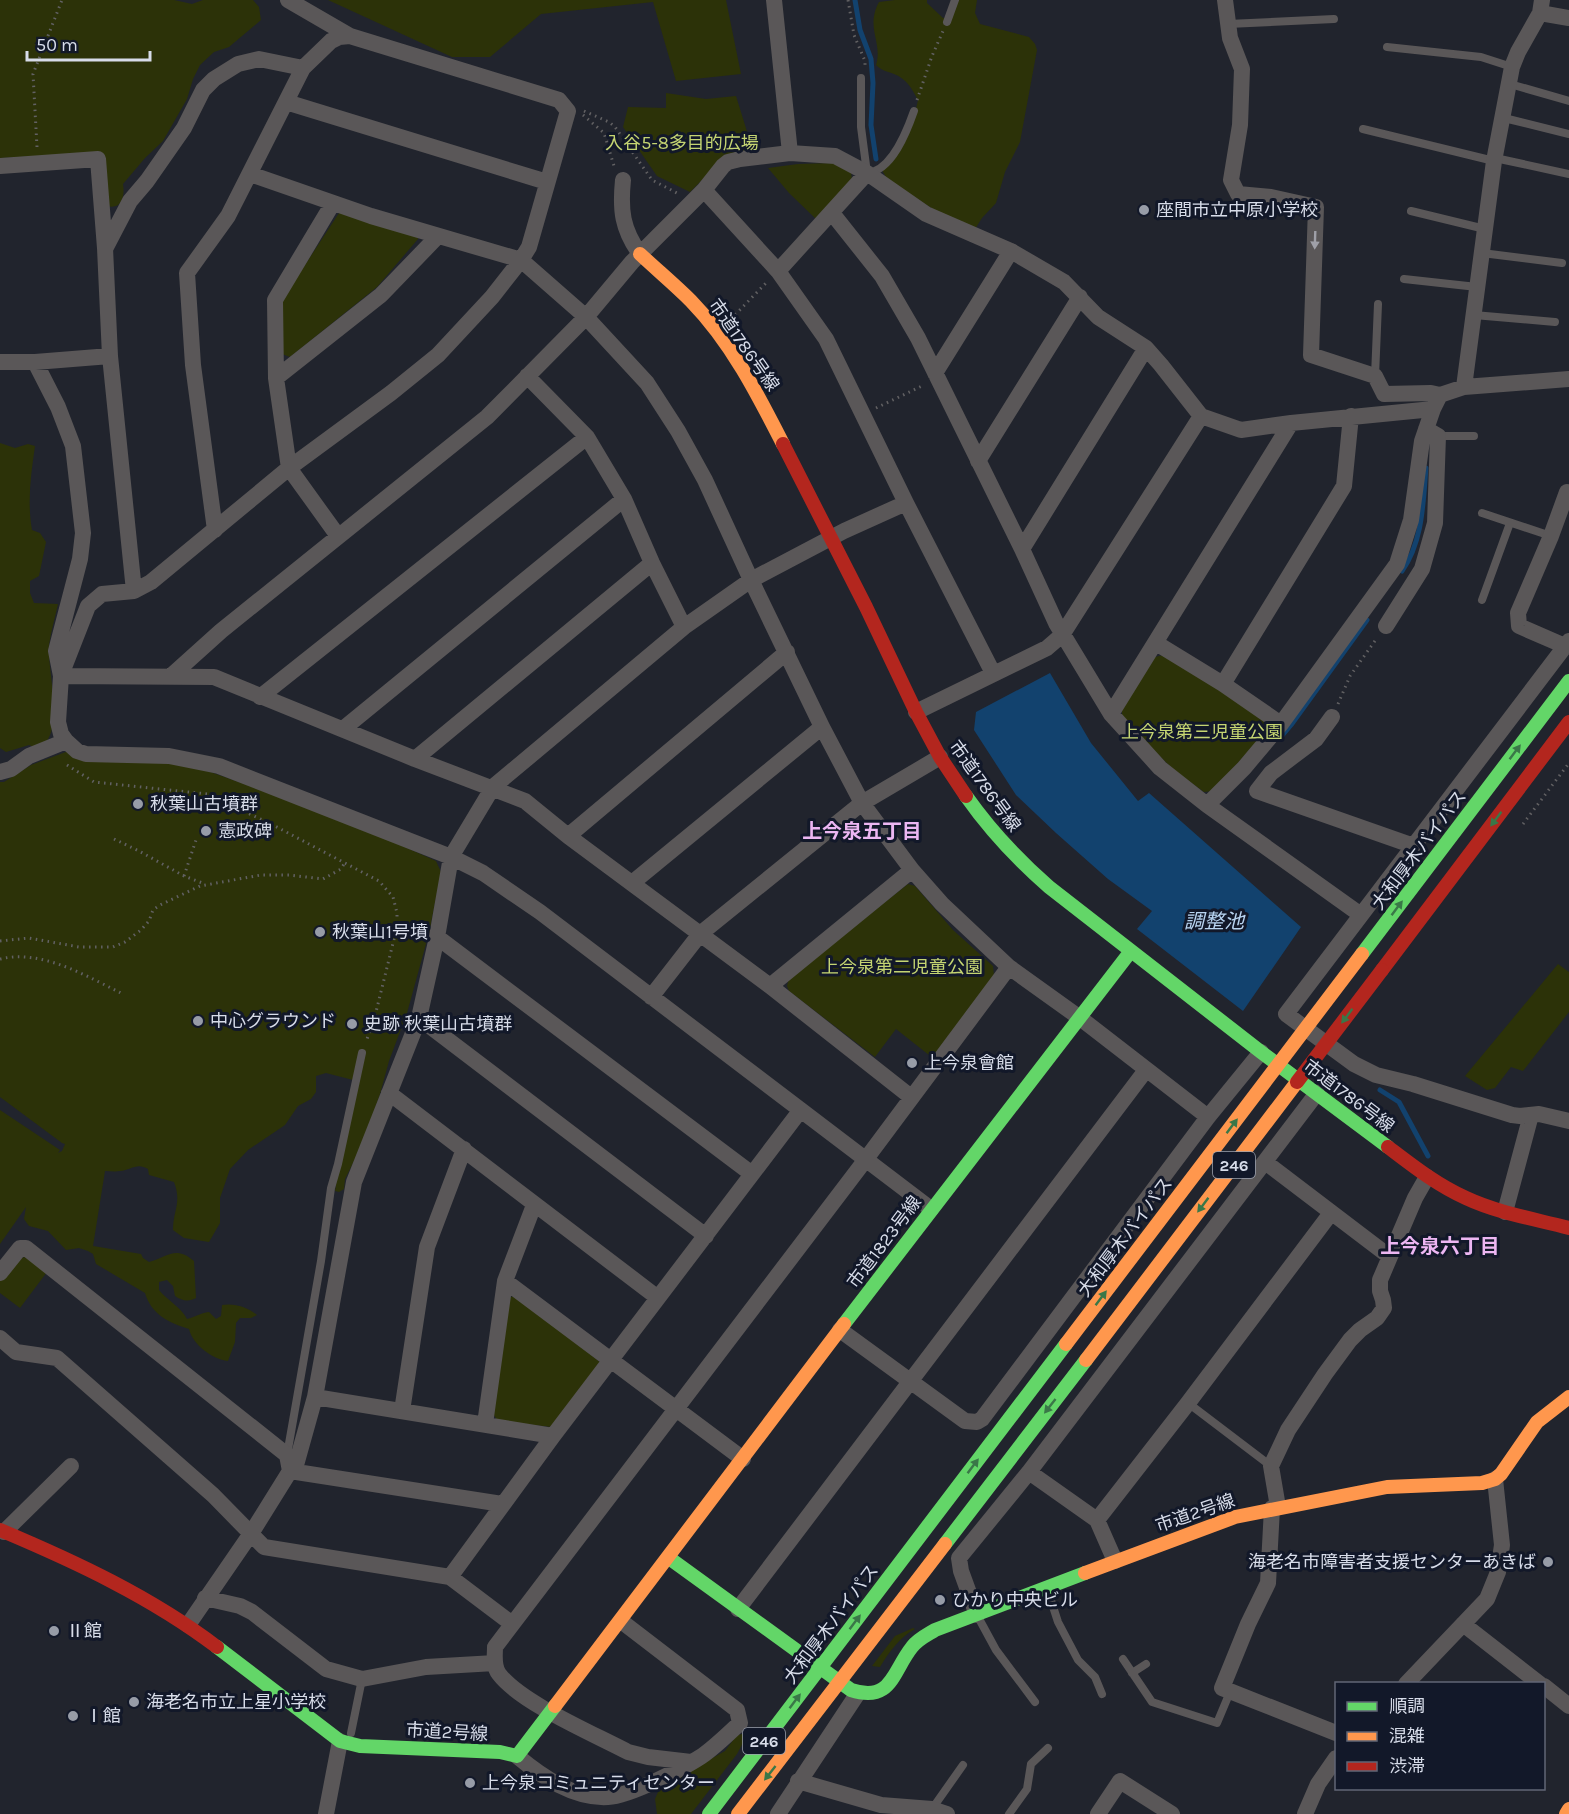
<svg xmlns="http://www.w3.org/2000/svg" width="1569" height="1814" font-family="Karla,'Noto Sans JP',sans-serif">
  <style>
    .green { fill: #2c3208 }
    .water { fill: #12426e }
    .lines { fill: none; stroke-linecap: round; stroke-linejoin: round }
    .stream { stroke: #12426e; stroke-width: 5 }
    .path { stroke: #626163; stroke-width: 3; stroke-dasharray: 1.5 4.5; stroke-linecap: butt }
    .lane { stroke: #5a5758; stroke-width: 8 }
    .street { stroke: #5a5758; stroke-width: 16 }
    .fast { stroke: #63d668; stroke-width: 14 }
    .slow { stroke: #ff974d; stroke-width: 14 }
    .jam { stroke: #b3261e; stroke-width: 14 }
    .slow-bridge { stroke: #ff974d; stroke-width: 14 }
    .jam-bridge { stroke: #b3261e; stroke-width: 14 }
    .oneway { fill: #9fa0a8 }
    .oneway2 { fill: #3a7748 }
    .poi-dot { fill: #979ca7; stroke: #121829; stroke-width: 2 }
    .labels { text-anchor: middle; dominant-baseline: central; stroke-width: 6; stroke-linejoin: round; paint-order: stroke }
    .shield { fill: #121829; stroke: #9ca1af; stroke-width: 1.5 }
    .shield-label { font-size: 16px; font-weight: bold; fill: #d7dce9 }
    .park-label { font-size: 18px; fill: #c5d572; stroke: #121829 }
    .poi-label { font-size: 18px; fill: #d7dce9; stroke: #121829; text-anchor: start }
    .street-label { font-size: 18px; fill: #d7dce9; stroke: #121829 }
    .neighbourhood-label { font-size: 20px; font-weight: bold; fill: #ecb6f2; stroke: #121829 }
    .water-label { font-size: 20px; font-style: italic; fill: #b8d4f1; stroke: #121829 }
  </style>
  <rect width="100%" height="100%" fill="#21242d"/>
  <path class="green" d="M0,0H174L192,4L203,0H253L259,7L261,20L229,47L214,52L200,65L193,79L187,99L163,141L145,158L123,184C125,196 122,210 107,206L100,153L0,158Z
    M328,0H726L741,74L676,81L653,2L541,14L490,57H452Z
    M895,0H927V3L943,18L950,17L959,0H977L975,13L980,24L1029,37L1035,44L1037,50L1020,142L1005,172L996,203L982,218L975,229L962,228L887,179L882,170L914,118L918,100C912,89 907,79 894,74C887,71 882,71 876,65C883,42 865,28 879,2Z
    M666,93L706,99L736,96L754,154L708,174L690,192L657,176L623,127L628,107L666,108Z
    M833,163L851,172L852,180L816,219L789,193L768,168L798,164Z
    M341,210L418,234V239L377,287L290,357L282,354L280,303Z
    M0,443L15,448L28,444L35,446C31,474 27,501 32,530L40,533L46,542L39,576L30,581V593L34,603L58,604C55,618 51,631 49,645C47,667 64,731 43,744C40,745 37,746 34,747L29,745L6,752L0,748Z
    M1163,655L1274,722L1213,791L1204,792L1175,771L1122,719V710L1155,657Z
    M71,750L188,764L340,818L436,861L441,872L429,933L407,1013L389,1061L380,1094L362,1145L345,1179L344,1189L339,1192L335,1191L353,1080L326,1073L316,1076V1092L311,1099L298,1106L285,1125L248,1150L230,1169L220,1198V1223L209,1242L184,1238L173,1230C173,1210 182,1203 174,1182L149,1175L148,1169C137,1162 131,1170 120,1171C115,1172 110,1171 105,1171L93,1246L141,1254L143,1258L149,1262C168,1257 175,1245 194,1261L196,1298C189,1302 182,1301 175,1296L173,1286L167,1280L159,1282V1290C168,1301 181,1307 187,1319C195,1317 200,1313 209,1312L216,1319L221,1316L222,1305C235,1303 247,1307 257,1315L251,1318H240L236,1323L235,1342L228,1361C212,1359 193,1345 189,1329C169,1323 151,1314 145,1293L96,1264L93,1254L88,1251L79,1248L66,1250L48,1231L29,1226L24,1219L26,1207L0,1244V1110L60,1150L58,1153L62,1151L65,1144L62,1143L0,1097V782H4L31,765Z
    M908,884L915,886L953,930L993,966L994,976L934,1059L896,1029L875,1057L789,991L787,986L789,978Z
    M1558,964L1569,972V1012L1523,1071L1511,1067L1495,1088L1487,1090L1465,1076Z
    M25,1257L47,1272L20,1308L0,1293V1280L21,1258Z
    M516,1296L600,1362L552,1427L498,1421L493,1414L510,1297Z
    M913,1628L915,1629C900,1637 889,1652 880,1667L872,1666L895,1636Z
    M743,1734L745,1739L737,1754L691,1814H657L655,1799L658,1792L666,1784L725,1751L737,1735Z"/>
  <path class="water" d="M1050,673L1091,743L1138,801L1149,793L1301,927L1243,1011L1137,929L1152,911L1108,879L1056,833L1016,795L974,730L976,712Z"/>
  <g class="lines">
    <path class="stream" d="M855,0L860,30L871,59L873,83L871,125L876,159
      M1402,571C1423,541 1423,502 1426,468
      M1280,738L1291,725L1367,620
      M1380,1090L1399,1102L1428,1156"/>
    <path class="path" d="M848,0L854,35L865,61V67
      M917,100L932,56L943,31
      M584,111L609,122L615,127L652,180L677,193
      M583,115L604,133L614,166
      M37,147L33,74L62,0
      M731,319L766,283
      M876,408L924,385
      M1338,704L1350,676L1377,638
      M67,765L94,782L207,794L271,824L379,881L393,897L397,913V927L375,1016L366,1042
      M1523,824L1569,763
      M114,839L139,851L184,876L205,884
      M184,876L197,837
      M0,941L29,938L79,947H113L125,942L141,930L149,921L153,910L160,905L200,886L261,875H289L323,879L341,869L344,864
      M0,959C42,949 86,976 123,994"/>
    <path class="lane" d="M947,22L955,0
      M1228,24L1334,19
      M1387,47L1481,57L1512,67
      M861,78V127L867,173C892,171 907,131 914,111
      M1510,84L1569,101
      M1504,118L1569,134
      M1363,129L1494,161
      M1495,158L1569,174
      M1411,211L1485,229
      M1482,253L1562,263
      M1404,279L1477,287
      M1474,315L1555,322
      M1375,376L1378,304
      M1438,436H1474
      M1482,513L1551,536
      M1482,600L1510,523
      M1188,1403L1271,1466
      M287,1455L321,1261L331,1188L338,1164L362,1053
      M1047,1588L1058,1622L1078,1660L1095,1677L1102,1694
      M977,1615L996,1650L1035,1702
      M1123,1659L1152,1702L1217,1723L1230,1692
      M1132,1673L1146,1664
      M351,1733L362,1679
      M932,1809L963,1765
      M1009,1814L1027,1789L1031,1764L1048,1748"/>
    <path class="street" d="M774,0L790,153
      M1225,0L1230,38L1242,69L1240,125L1231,180L1238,194L1271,197L1316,207L1311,355L1375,376L1384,394L1431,393L1440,395L1464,387L1569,379
      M1540,13L1569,18
      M286,102L547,182
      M0,166L98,159L105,248L110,356L35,362H0
      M250,174L371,216L521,260L586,317L647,383L678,431L705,480L751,580L822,727L862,803L912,870L942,904L1009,967L1080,1018L1208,1117
      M623,180C620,210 622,229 640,254
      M704,190L778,271L826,339L906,503L993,673
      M333,203L275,300L276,378L289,468L338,536
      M832,213L882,276L918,338L1022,549L1056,623L1111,714L1160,768L1207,805L1361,915
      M106,247L130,201L147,181L184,128L203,90L214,79L238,64L259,59L303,68
      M778,271L867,173
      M110,356L134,591
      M35,362L58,407L73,446L83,533L80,559L56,651L61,676L58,722L61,734L66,741L77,751L86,754L169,756L219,766L451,857L483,873L540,912L931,1209
      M935,373L1011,251
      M527,376L587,437L624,499L652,563L684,627
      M276,378L381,295L437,237
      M1464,387L1494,161L1512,67L1518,52L1540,13L1542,0
      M978,461L1080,297
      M215,530L193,365L187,273L228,216L303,68L331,41L339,37L350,36
      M1022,549L1146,348
      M1386,626L1422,569L1435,523L1438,436L1426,429
      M1569,641L1286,1014L1354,1064L1376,1075L1413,1084L1512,1115L1520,1116L1539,1114L1569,1121
      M1156,643L1223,684L1281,724
      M1565,646L1519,626L1518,613L1551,536L1567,492
      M61,675L88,606L102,594L134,591L151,582L289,468L391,393L438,355L492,297L521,260L529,247L568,111L559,100L350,36L288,0
      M61,676L214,677L415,759L525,801L568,836L770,986L911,1097
      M171,676L221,631L487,417L586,317L632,262L704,190L723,166L728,162L740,159L790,153L835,156L867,173L926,214L1011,251L1064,282L1098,317L1146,348L1161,365L1201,416L1241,430L1291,423L1433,409L1440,395
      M1223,684L1344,486L1351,416
      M260,697L587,437
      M916,712L1047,648L1062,635L1201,416
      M1111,714L1291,423
      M1332,717L1316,739L1271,773L1257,791L1414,846
      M343,729L624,499
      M415,759L652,563
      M0,772L11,769L29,756L66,741
      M1207,805L1244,768L1281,724L1397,564L1411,520L1422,441L1433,409
      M568,836L787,652
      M632,883L822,727
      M437,937L752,1174
      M770,986L912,870
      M651,997L700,934L862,803L940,757
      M419,1018L706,1236
      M389,1093L658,1298
      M1265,1162L1390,1257
      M1505,1212L1531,1115
      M0,1273L20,1248H26L287,1455L290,1471
      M505,1281L743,1459
      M840,1330L965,1421L977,1422L982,1419L1208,1117L1261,1052
      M0,1338L16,1352L57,1358L213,1495L264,1547L450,1577L511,1623
      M315,1397L553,1436
      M402,1411L427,1247L464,1149
      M485,1424L505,1281L534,1205
      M290,1471L502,1504
      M1029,1472L1097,1520L1115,1561
      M1278,1507L1271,1466L1288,1430L1325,1374L1350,1340L1360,1330L1377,1318L1384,1308L1383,1300L1380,1291V1280L1415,1198L1427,1177
      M1272,1508L1268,1583L1248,1624L1222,1688L1336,1733
      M1097,1520L1188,1403L1331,1213
      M4,1532L71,1466
      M450,1577L553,1436L800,1111
      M205,1598L240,1606L252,1612L326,1669L362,1679L426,1667L495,1663
      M738,1609L1146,1070
      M977,1615L961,1571L959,1558L1029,1472L1317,1093
      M1463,1624L1540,1684
      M188,1625L252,1532L290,1471L296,1465L315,1397L354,1182L419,1018L437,937L451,857L493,787L684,627L751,580L844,531L906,503
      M1406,1684L1487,1599L1498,1572L1502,1545L1495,1479
      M1544,1686L1569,1706
      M517,1756C542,1777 574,1799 608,1797C630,1796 682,1769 702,1756C715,1747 728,1734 740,1723L737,1710L621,1621
      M691,1762L648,1757L628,1752C594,1734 521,1703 499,1674C493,1666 495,1656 495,1647L860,1167L1009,967
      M798,1781L881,1805L932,1809L947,1814
      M326,1814L340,1741
      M778,1814L858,1693
      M1098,1814L1120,1781L1172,1814
      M1305,1814L1318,1784L1336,1758"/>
    <path class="fast" d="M966,796C990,830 1018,860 1049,887L1261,1052L1388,1147
      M1362,954L1569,681
      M844,1324L1131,951
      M945,1544L1086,1360
      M669,1558L851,1690C892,1703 892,1672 912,1647C918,1639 927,1635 935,1630L1085,1573
      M217,1647L340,1741L360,1746L500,1752L517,1756L555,1706
      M709,1814L1066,1344"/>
    <path class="slow" d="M640,254C657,270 675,285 691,301C731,342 757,393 783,444
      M1085,1573L1235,1517L1387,1487L1482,1483L1495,1479L1501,1474L1537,1422L1569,1397
      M555,1706L844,1324
      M738,1814L945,1544
      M1566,1814L1569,1809"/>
    <path class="jam" d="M783,444L866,607L916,712L940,757L966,796
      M1382,970L1569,722
      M1388,1147C1413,1166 1437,1185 1466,1198C1498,1213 1535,1219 1569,1228
      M0,1530C76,1562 151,1597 217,1647"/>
    <path class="slow-bridge" d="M1066,1344L1362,954
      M1086,1360L1297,1082"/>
    <path class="jam-bridge" d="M1297,1082L1382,970"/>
  </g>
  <defs><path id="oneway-solid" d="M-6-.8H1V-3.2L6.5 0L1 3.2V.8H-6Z" transform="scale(1.5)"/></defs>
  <use class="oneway" href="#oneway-solid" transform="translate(1315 240) rotate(92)"/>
  <g class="oneway2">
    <use href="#oneway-solid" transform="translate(1515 752) rotate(-53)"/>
    <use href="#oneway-solid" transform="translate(1496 819) rotate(127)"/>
    <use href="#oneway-solid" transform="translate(1397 908) rotate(-53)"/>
    <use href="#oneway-solid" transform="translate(1347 1016) rotate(127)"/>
    <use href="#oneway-solid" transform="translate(1232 1126) rotate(-53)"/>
    <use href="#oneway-solid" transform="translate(1203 1205) rotate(127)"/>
    <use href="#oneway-solid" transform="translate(1101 1298) rotate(-53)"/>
    <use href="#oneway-solid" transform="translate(1050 1406) rotate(128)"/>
    <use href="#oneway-solid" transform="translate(973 1466) rotate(-53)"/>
    <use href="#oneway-solid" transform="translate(855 1622) rotate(-53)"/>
    <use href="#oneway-solid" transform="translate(795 1701) rotate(-53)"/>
    <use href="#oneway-solid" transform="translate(770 1773) rotate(128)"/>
  </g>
  <g class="poi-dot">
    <circle cx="1144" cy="210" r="6"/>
    <circle cx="138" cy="804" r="6"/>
    <circle cx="206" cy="831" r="6"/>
    <circle cx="320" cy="932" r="6"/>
    <circle cx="198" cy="1021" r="6"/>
    <circle cx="352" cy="1024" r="6"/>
    <circle cx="912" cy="1063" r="6"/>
    <circle cx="1548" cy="1562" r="6"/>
    <circle cx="940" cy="1600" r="6"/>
    <circle cx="54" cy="1631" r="6"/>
    <circle cx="134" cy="1702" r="6"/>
    <circle cx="73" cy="1716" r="6"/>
    <circle cx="470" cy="1783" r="6"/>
  </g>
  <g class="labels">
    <g class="shield">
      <rect x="1213" y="1152" width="42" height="26" rx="4.5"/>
      <rect x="743" y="1728" width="42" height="26" rx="4.5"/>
    </g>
    <g class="shield-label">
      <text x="1234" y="1165">246</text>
      <text x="764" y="1741">246</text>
    </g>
    <g class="park-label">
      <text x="682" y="143">入谷5-8多目的広場</text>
      <text x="1202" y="732">上今泉第三児童公園</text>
      <text x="902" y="967">上今泉第二児童公園</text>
    </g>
    <g class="poi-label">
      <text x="1156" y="210">座間市立中原小学校</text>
      <text x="150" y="804">秋葉山古墳群</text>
      <text x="218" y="831">憲政碑</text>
      <text x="332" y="932">秋葉山1号墳</text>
      <text x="210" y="1021">中心グラウンド</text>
      <text x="364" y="1024">史跡 秋葉山古墳群</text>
      <text x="924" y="1063">上今泉會館</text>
      <text x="1536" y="1562" text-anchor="end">海老名市障害者支援センターあきば</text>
      <text x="952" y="1600">ひかり中央ビル</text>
      <text x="66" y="1631">Ⅱ館</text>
      <text x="146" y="1702">海老名市立上星小学校</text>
      <text x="85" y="1716">Ⅰ館</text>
      <text x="482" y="1783">上今泉コミュニティセンター</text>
    </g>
    <g class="street-label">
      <text transform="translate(744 345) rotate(55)">市道1786号線</text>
      <text transform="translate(985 786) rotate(54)">市道1786号線</text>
      <text transform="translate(1419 850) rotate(-53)">大和厚木バイパス</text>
      <text transform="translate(1349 1096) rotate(37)">市道1786号線</text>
      <text transform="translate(1125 1237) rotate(-53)">大和厚木バイパス</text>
      <text transform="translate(884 1242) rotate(-53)">市道1823号線</text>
      <text transform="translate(1195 1513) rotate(-19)">市道2号線</text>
      <text transform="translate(831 1624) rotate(-53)">大和厚木バイパス</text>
      <text transform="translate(447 1732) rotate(3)">市道2号線</text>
    </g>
    <g class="neighbourhood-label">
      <text x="862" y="831">上今泉五丁目</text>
      <text x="1440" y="1246">上今泉六丁目</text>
    </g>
    <g class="water-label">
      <text x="1214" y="921">調整池</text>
    </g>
  </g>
  <rect x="1335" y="1682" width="210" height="108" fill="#121829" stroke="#616676" stroke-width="1.5"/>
  <rect x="1347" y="1702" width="30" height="9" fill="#63d668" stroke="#616676" stroke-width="1.5"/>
  <text x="1389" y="1712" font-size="18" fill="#d7dce9">順調</text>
  <rect x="1347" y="1732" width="30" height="9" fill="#ff974d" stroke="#616676" stroke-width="1.5"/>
  <text x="1389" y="1742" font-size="18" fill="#d7dce9">混雑</text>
  <rect x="1347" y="1762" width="30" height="9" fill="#b3261e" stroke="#616676" stroke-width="1.5"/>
  <text x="1389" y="1772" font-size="18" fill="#d7dce9">渋滞</text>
  <path d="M27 51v9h123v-9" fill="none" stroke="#d7dce9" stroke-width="3"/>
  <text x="36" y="51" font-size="18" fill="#d7dce9" stroke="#121829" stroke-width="4.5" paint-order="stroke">50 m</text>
</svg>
